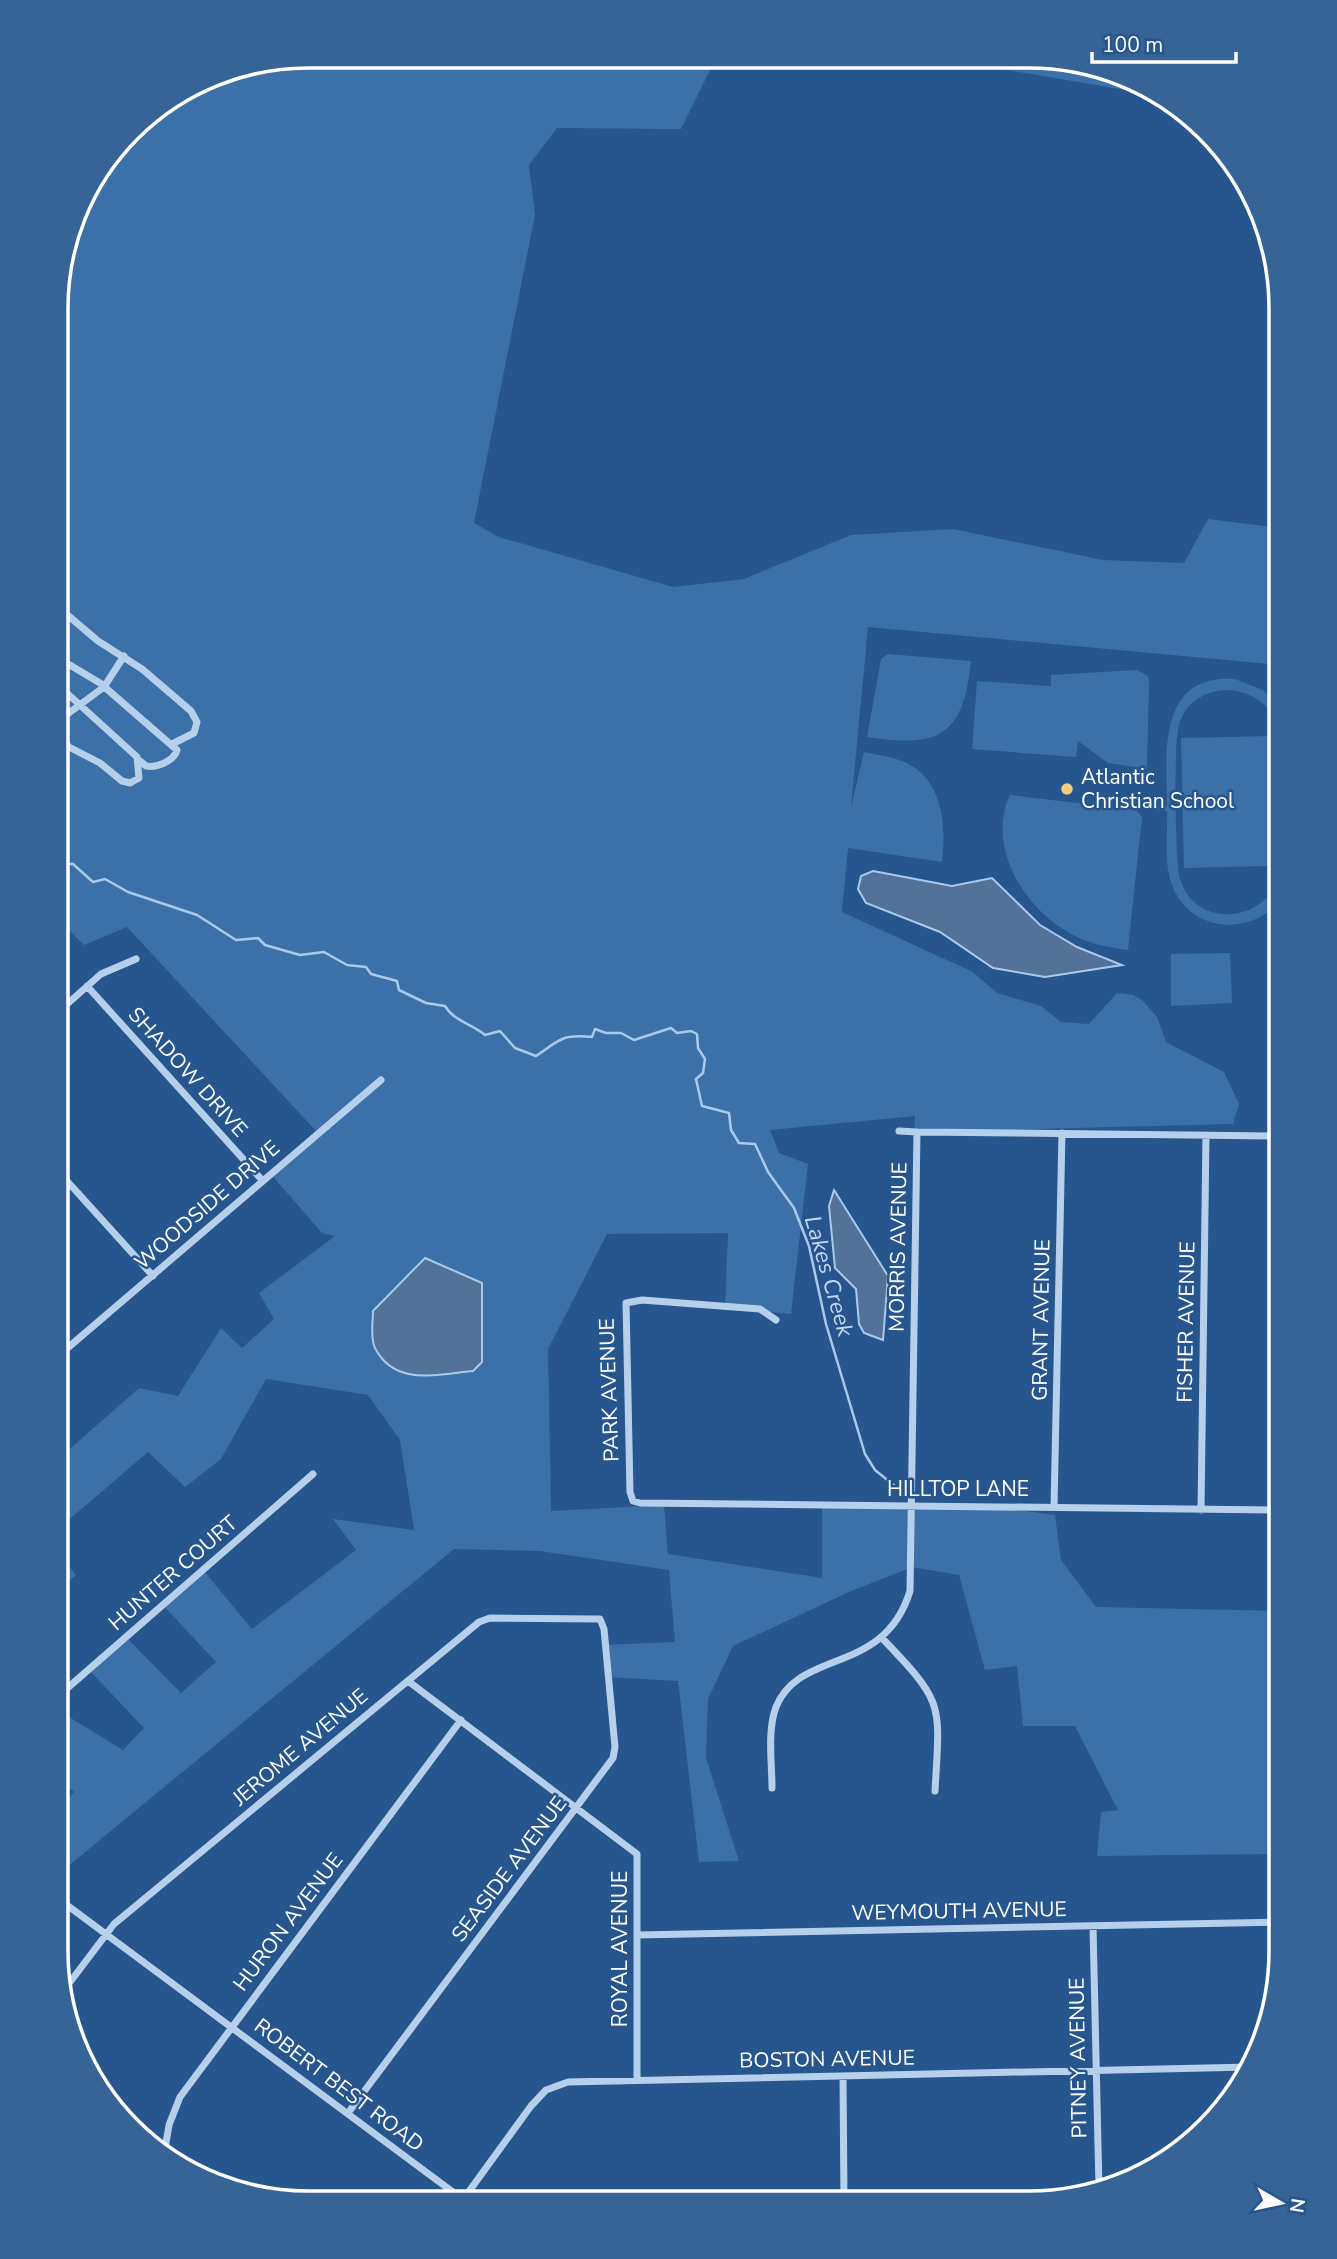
<svg xmlns="http://www.w3.org/2000/svg" width="1337" height="2259" font-family="'Nunito Sans',sans-serif">
  <style>
    .green { fill: #3b70a9 }
    .water { fill: #527299; stroke: #aacaeb; stroke-width: 2 }
    .lines { fill: none; stroke-linecap: round; stroke-linejoin: round }
    .stream { stroke: #aacaeb; stroke-width: 2.5 }
    .street { stroke: #b6cfea; stroke-width: 7 }
    .poi-dot { fill: #f3cd7b; stroke: #26568d; stroke-width: 2.5 }
    .labels { text-anchor: middle; dominant-baseline: central; stroke-width: 5; stroke-linejoin: round; paint-order: stroke }
    .poi-label { font-size: 21px; fill: #fff; stroke: #26568d; text-anchor: start }
    .street-label { font-size: 21px; fill: #fff; stroke: #26568d }
    .water-label { font-size: 23px; font-style: italic; fill: #c2d9f2; stroke: #26568d }
    .rim { fill: none; stroke: #fff; stroke-width: 3.5 }
  </style>
  <rect width="100%" height="100%" fill="#26568d"/>
  <path class="green" d="M308,56L804,57L715,60L681,129L557,128L529,165L535,215L474,523L499,537L673,587L744,579L851,535L953,529L1103,560L1184,563L1208,519L1281,528V665L868,627L851,807L864,752C878,755 894,757 907,763C944,782 946,827 942,862L848,848L842,912L973,972L997,993L1041,1006L1061,1022L1089,1024L1117,993L1133,995L1143,1001L1157,1017L1166,1042L1224,1072L1239,1104L1233,1124L914,1132L915,1116L770,1130L779,1153L808,1164L791,1314L725,1307L728,1233L607,1234L548,1349L551,1511L664,1505L668,1554L822,1578V1505L1004,1508L1055,1515L1061,1560L1096,1607L1281,1611L1280,1854L1097,1856L1101,1812L1118,1810L1075,1726H1023L1017,1666L985,1670L959,1575L912,1567L849,1592L733,1646L708,1699L706,1758L739,1861L699,1862L678,1681L605,1677L603,1645L675,1642L669,1570L540,1551L454,1549L56,1876V1813L74,1792L56,1776V1709L123,1750L144,1728L88,1669L126,1637L181,1693L216,1662L162,1604L203,1570L252,1629L356,1550L333,1519L414,1530L400,1440L368,1395L266,1379L221,1459L185,1487L148,1452L57,1530V1460L139,1388L178,1396L221,1328L242,1348L274,1319L259,1293L335,1236L322,1233L269,1172L316,1131L127,927L84,945L57,918L58,276L82,196L142,119L212,75Z
    M936,58H1062L1149,94Z
    M888,654L971,661C963,737 939,748 867,737L881,659Z
    M1137,670L1148,676L1149,681L1147,769L1108,763L1078,741L1076,757L972,749L977,681L1051,686V675Z
    M1235,679L1263,690L1281,709V818C1280,791 1286,742 1274,718C1253,677 1186,682 1178,730C1174,750 1175,860 1180,879C1196,931 1269,923 1281,872V899C1250,939 1187,932 1171,882C1164,861 1168,834 1167,811L1147,809L1148,805L1167,806C1167,754 1156,674 1235,679Z
    M1272,736L1275,866L1184,868L1181,738Z
    M1010,795L1136,810L1142,817L1128,950C1110,948 1091,944 1075,936C1027,912 985,849 1010,795Z
    M1230,953L1232,1003L1171,1006V954Z
    M57,1551L76,1575L56,1592Z"/>
  <path class="water" d="M873,871L952,886L992,878L1040,925L1077,947L1122,965L1045,977L993,968L940,932L866,903L858,889L861,876Z
    M834,1190L888,1276L883,1340L864,1333L859,1324L856,1289L835,1268L829,1206Z
    M425,1258L482,1283V1362L473,1371C437,1374 395,1387 375,1348C370,1339 373,1321 373,1311Z"/>
  <g class="lines">
    <path class="stream" d="M57,864H73L93,882L105,879L128,892L197,915L236,940L258,938L265,945L300,955L324,952L347,965L366,967L371,974L397,981L399,990L426,1003L445,1006C454,1021 472,1024 485,1035L500,1031L515,1048L536,1056C561,1039 562,1034 592,1037L595,1029L606,1033H621L634,1040L671,1028L677,1033L691,1031L697,1034L698,1048L705,1059L703,1073L696,1079L702,1106L729,1113L731,1130L739,1143L755,1144L768,1172L794,1208L809,1246L826,1324L865,1454L875,1470L896,1487"/>
    <path class="street" d="M58,607L98,641L142,669L191,711L197,722L194,733L172,744
      M58,658L100,683L177,750C174,761 157,768 146,766L140,761
      M58,721L104,687L124,656
      M58,734L69,747L100,763L122,781L130,783L139,778L137,757L58,685
      M87,986L262,1180
      M57,1013L101,974L136,959
      M899,1131L917,1132
      M57,1170L153,1276
      M776,1320L760,1309L642,1300L626,1303L630,1492L633,1501L640,1503L1281,1510
      M57,1357L381,1080
      M1054,1507L1062,1133
      M1201,1510L1206,1135
      M882,1638C945,1704 940,1702 935,1791
      M408,1681L637,1854V2080
      M56,1698L313,1474
      M772,1788C772,1763 767,1731 776,1707C800,1648 884,1676 910,1591L917,1132L1281,1136
      M56,1897L465,2201
      M1093,1926L1099,2189
      M637,1935L1280,1922
      M64,1990L114,1924L479,1622L490,1618L600,1619L604,1629L615,1747L613,1758L348,2113
      M843,2076L844,2202
      M164,2155L169,2125L180,2097L461,1720
      M462,2201L531,2106L546,2090L568,2082L1250,2067"/>
  </g>
  <circle class="poi-dot" cx="1067" cy="789" r="7"/>
  <g class="labels">
    <g class="poi-label">
      <text x="1081" y="777">Atlantic<tspan x="1081" dy="24">Christian School</tspan></text>
    </g>
    <g class="street-label">
      <text transform="translate(188 1072) rotate(48)">SHADOW DRIVE</text>
      <text transform="translate(207 1205) rotate(-41)">WOODSIDE DRIVE</text>
      <text transform="translate(898 1247) rotate(-89)">MORRIS AVENUE</text>
      <text transform="translate(1041 1320) rotate(-89)">GRANT AVENUE</text>
      <text transform="translate(1186 1322) rotate(-89)">FISHER AVENUE</text>
      <text transform="translate(609 1390) rotate(-92)">PARK AVENUE</text>
      <text x="958" y="1489">HILLTOP LANE</text>
      <text transform="translate(173 1573) rotate(-41)">HUNTER COURT</text>
      <text transform="translate(300 1747) rotate(-40)">JEROME AVENUE</text>
      <text transform="translate(509 1869) rotate(-53)">SEASIDE AVENUE</text>
      <text transform="translate(959 1911) rotate(-1)">WEYMOUTH AVENUE</text>
      <text transform="translate(288 1922) rotate(-53)">HURON AVENUE</text>
      <text transform="translate(620 1949) rotate(-90)">ROYAL AVENUE</text>
      <text transform="translate(1078 2058) rotate(-91)">PITNEY AVENUE</text>
      <text transform="translate(827 2059) rotate(-1)">BOSTON AVENUE</text>
      <text transform="translate(339 2085) rotate(37)">ROBERT BEST ROAD</text>
    </g>
    <g class="water-label">
      <text transform="translate(829 1276) rotate(74)">Lakes Creek</text>
    </g>
  </g>
  <path d="M0 0H1337V2259H0ZM308 68H1029A240 240 0 0 1 1269 308V1951A240 240 0 0 1 1029 2191H308A240 240 0 0 1 68 1951V308A240 240 0 0 1 308 68Z" fill="#376496" fill-rule="evenodd"/>
  <path class="rim" d="M308 68H1029A240 240 0 0 1 1269 308V1951A240 240 0 0 1 1029 2191H308A240 240 0 0 1 68 1951V308A240 240 0 0 1 308 68Z"/>
  <g transform="translate(1281 2203) rotate(99)" stroke="#26568d" stroke-width="5" paint-order="stroke">
  <path d="M0-5L12 26L0 18L-12 26Z" fill="#ffffff"/>
  <text y="-10" font-size="19" font-weight="bold" text-anchor="middle" fill="#ffffff">N</text>
  </g>
  <path d="M1092 52v10h144v-10" fill="none" stroke="#ffffff" stroke-width="3.5"/>
  <text x="1102" y="52" font-size="21" fill="#ffffff" stroke="#26568d" stroke-width="5" paint-order="stroke">100 m</text>
</svg>
